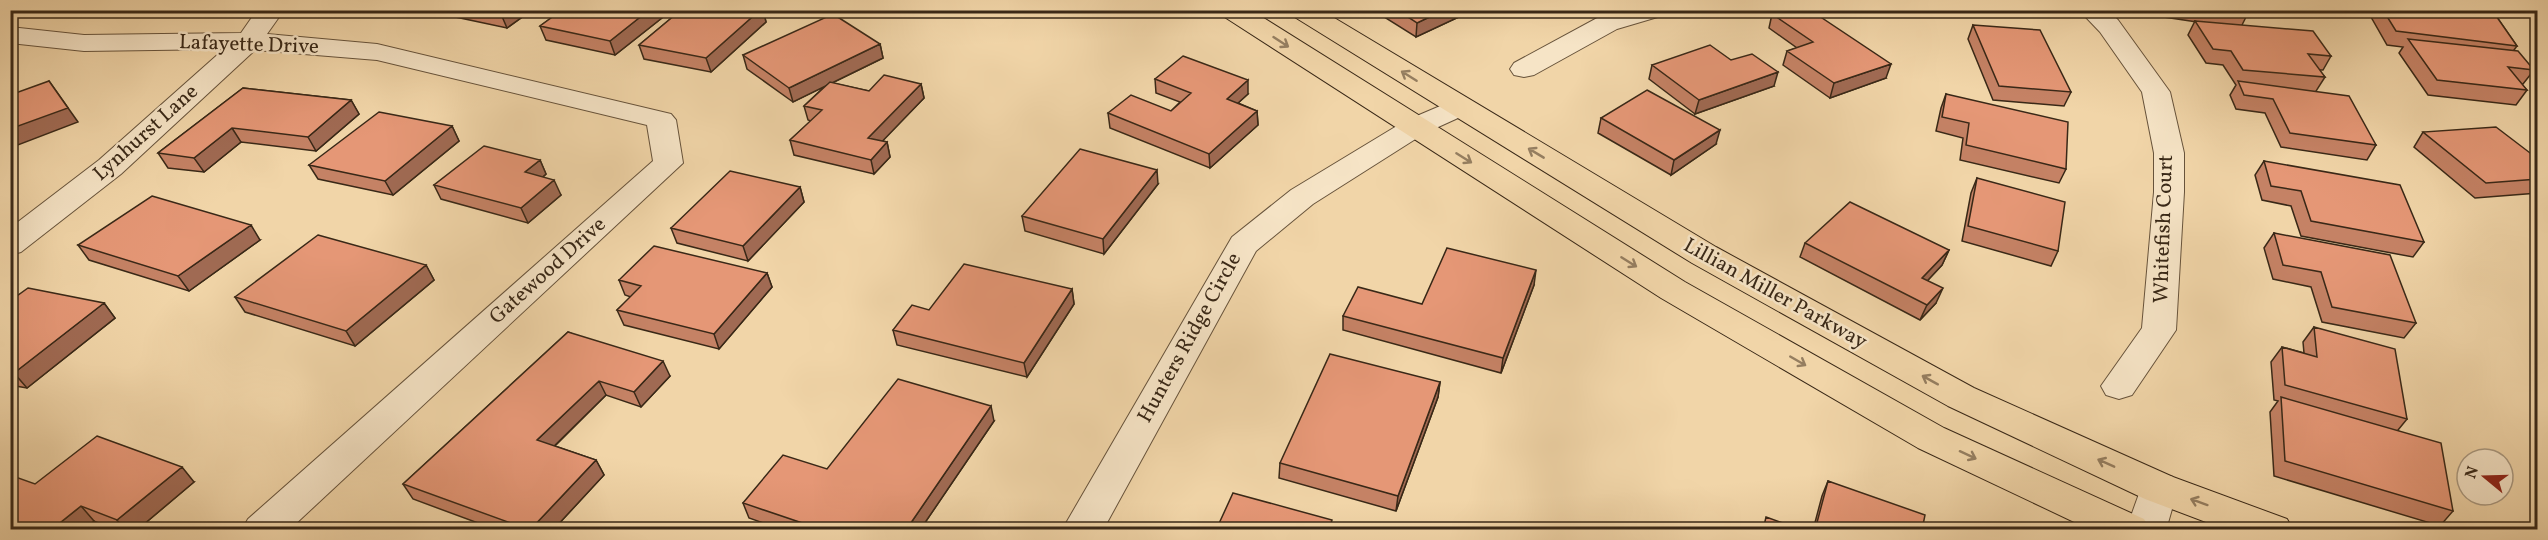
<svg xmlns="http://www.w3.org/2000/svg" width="2548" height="540" font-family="Vollkorn,serif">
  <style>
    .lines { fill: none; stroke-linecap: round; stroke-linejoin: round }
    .minor-casing { stroke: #67533b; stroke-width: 2 }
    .major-casing { stroke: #392817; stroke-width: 2 }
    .minor { fill: #f6e4c6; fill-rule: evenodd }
    .major { fill: #f1d5a8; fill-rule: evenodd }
    .wall { fill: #c58265; stroke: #392817; stroke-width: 1.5 }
    .shaded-wall { fill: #a06a53; stroke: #392817; stroke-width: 1.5 }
    .building { fill: #e59776; stroke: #392817; stroke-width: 1.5 }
    .oneway { stroke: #957e60 }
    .labels { text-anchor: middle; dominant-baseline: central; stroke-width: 5; stroke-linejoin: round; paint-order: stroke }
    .street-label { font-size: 21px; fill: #392817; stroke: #f6e4c6 }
  </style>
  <rect width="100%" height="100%" fill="#f1d5a8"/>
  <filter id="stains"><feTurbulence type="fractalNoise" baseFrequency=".00333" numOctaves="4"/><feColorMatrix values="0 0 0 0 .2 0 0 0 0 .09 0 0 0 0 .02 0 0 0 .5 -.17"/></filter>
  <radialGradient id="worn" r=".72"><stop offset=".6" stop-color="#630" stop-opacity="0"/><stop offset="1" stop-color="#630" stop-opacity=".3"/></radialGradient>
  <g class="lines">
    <g class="minor-casing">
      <path id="minor" d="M257,10H284L267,34L377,44L671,114L676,120L683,163L289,530H242L248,519L653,161L647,125L377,60L255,50L121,174L21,252L10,255V228L99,160L224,49L84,51L10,43V27L84,35L241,33Z
        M1622,10H1665L1661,16L1617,29L1534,75L1524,77L1514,75L1510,69L1514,63L1599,17Z
        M2079,10H2108L2118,20L2170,92L2184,153V192L2176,330L2132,395L2119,399L2106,395L2101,386L2142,328L2154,192V153L2142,92L2100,32Z
        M1459,98L1469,101L1473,107L1469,113L1425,133L1313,204L1256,251L1103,530H1062L1232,237L1291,190L1405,121Z
        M2159,473L2173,477L2178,488L2166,530H2126L2145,477Z"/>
    </g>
    <g class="major-casing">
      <path id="major" d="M1219,10H1251L1685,282L1944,428L2144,519L2150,530H2091L1918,448L1661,298L1223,16Z
        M1289,10H1321L1716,247L1974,388L2173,477L2287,519L2293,530H2227L2145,499L1948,406L1692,263L1293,16Z"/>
    </g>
    <use href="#minor" class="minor"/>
    <use href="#major" class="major"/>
  </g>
  <path class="wall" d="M449,10H532L507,28L451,16Z
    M562,10H672L615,55L546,40L540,26Z
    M681,10H763L766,22L711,72L644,59L639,45Z
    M1373,10H1463V15L1416,37Z
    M1476,10H1498L1482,15Z
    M1933,10H2015L2014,13L1938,17Z
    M2161,10H2247L2248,13L2242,25L2331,56L2323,70H2319L2325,77L2316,91L2376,145L2367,160L2281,147L2265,113L2236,109L2230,95L2236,85L2223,65L2206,63L2188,35L2195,21L2197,22L2164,17Z
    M2367,10H2492L2517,46L2514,50L2534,70L2523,84H2521L2527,90L2516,105L2428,95L2399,53L2403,47L2387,45Z
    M1772,14L1886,78L1830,98L1783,65L1787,51L1797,48L1769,28Z
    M1973,25L2071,92L2064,106L1993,100L1968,39Z
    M880,44L883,58L832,83L869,91L921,84L924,98L882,141L887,142L890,157L874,174L794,155L790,140L811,121L808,120L804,106L825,86L793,102L747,69L743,55Z
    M1731,60L1774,86L1695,114L1649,79L1652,65Z
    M1155,79L1248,94L1238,103L1257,111L1258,125L1210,168L1110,128L1108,113L1171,111L1180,102L1156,93Z
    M243,88L351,100L359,114L316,151L241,142L204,172L168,168L158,153Z
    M1946,94L2066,169L2059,183L1960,160L1963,138L1936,131L1941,108Z
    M1601,118L1716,144L1671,175L1598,133Z
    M452,126L459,141L393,195L318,179L309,165Z
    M2423,132L2538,159V193L2475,198L2414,147Z
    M540,160L546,174L543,177L561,195L528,223L441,199L434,185Z
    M2264,161L2424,242L2413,257L2301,236L2291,206L2262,200L2255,175Z
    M1977,178L2058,251L2051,266L1962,241L1971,193Z
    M1158,184L1104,254L1025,231L1022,216Z
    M800,187L804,202L748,261L677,243L671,228Z
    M2274,233L2416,323L2404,338L2322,322L2311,287L2273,279L2264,248Z
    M260,240L189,291L89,260L78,245Z
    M1805,243L1949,250L1942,265L1928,280L1936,303L1920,320L1800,257Z
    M426,265L434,280L355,346L245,312L235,297Z
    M767,273L772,287L719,349L624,325L617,310L631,297L625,295L619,280Z
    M1534,285L1501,373L1343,330V316L1422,304Z
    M1072,289L1074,304L1027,377L897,345L893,330L929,310Z
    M10,301L104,303L115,318L27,388L10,385Z
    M2314,327L2407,419L2398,430L2453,511L2440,526L2274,476L2270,412L2278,401L2274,400L2271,362L2282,347L2304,353L2303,342Z
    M568,332L670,376L641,407L606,395L555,446L596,460L604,475L553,530H497L413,499L403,484Z
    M1440,382L1438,397L1396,511L1279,478L1280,463Z
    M994,421L920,530H783L749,518L743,503L827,469Z
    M1828,481L1922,530H1813L1822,496Z
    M194,482L137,530H116L94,521L84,530H10L35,484Z"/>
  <path class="shaded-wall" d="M507,10H532L507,28L501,14Z
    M649,10H672L615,55L610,41Z
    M760,10H763L766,22L711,72L706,58Z
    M1444,10H1463V15L1416,37L1417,23Z
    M1482,10H1498L1482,15Z
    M880,44L883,58L793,102L789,88Z
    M1891,64L1886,78L1830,98L1834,83Z
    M1778,72L1774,86L1695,114L1699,100Z
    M1248,80V94L1227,113V99Z
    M49,81L78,122L10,148V129Z
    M921,84L924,98L872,152L868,138Z
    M351,100L359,114L316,151L308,137Z
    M1257,111L1258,125L1210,168L1209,154Z
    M452,126L459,141L393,195L385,181Z
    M232,128L241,142L204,172L194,158Z
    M1720,130L1716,144L1671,175L1674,160Z
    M887,142L890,157L874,174L871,160Z
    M540,160L546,174L531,187L525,172Z
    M1157,170L1158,184L1104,254L1103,239Z
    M554,180L561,195L528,223L521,208Z
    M800,187L804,202L748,261L743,246Z
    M251,225L260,240L189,291L178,276Z
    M1949,250L1942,265L1916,293L1922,278Z
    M426,265L434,280L355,346L346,331Z
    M1536,270L1534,285L1501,373L1503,358Z
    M767,273L772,287L719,349L714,334Z
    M1943,288L1936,303L1920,320L1927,305Z
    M1072,289L1074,304L1027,377L1024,363Z
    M104,303L115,318L27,388L14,373Z
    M663,361L670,376L641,407L634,392Z
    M599,381L606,395L545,455L537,440Z
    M1440,382L1438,397L1396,511L1398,496Z
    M991,406L994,421L920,530H906Z
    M596,460L604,475L553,530H530Z
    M182,467L194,482L137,530H125L117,520Z
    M81,506L94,521L84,530H51Z"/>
  <path class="building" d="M483,10H507L501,14Z
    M562,10H649L610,41L540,26Z
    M681,10H760L706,58L639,45Z
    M1397,10H1444L1417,23Z
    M1784,10H1810L1891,64L1834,83L1787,51L1813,42L1772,14Z
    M2226,10H2247L2248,13Z
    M2383,10H2492L2517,46L2396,31Z
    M833,14L880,44L789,88L743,55Z
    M2195,21L2313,31L2331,56L2308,54L2325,77L2243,70L2231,51L2213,49Z
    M1973,25L2040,30L2071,92L1999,86Z
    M2408,39L2518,51L2534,70L2508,67L2527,90L2437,80Z
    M1710,45L1731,60L1752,54L1778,72L1699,100L1652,65Z
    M1183,56L1248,80L1227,99L1257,111L1209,154L1108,113L1131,95L1171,111L1191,93L1155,79Z
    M884,75L921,84L868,138L887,142L871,160L790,140L822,110L804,106L830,82L869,91Z
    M49,81L68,108L10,129V95Z
    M2238,81L2349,96L2376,145L2290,133L2273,99L2244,95Z
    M243,88L351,100L308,137L232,128L194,158L158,153Z
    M1647,90L1720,130L1674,160L1601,118Z
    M1946,94L2068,122L2066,169L1966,145L1969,123L1942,117Z
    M379,112L452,126L385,181L309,165Z
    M2496,127L2538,159V179L2486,183L2423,132Z
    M484,146L540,160L525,172L554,180L521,208L434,185Z
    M1080,149L1157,170L1103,239L1022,216Z
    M2264,161L2400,185L2424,242L2311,221L2301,191L2271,186Z
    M730,171L800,187L743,246L671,228Z
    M1977,178L2065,202L2058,251L1968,226Z
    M152,196L251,225L178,276L78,245Z
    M1850,202L1949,250L1922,278L1943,288L1927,305L1805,243Z
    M2274,233L2390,255L2416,323L2332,307L2321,272L2283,265Z
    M318,235L426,265L346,331L235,297Z
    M654,246L767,273L714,334L617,310L641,286L619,280Z
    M1447,248L1536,270L1503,358L1343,316L1358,287L1422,304Z
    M964,264L1072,289L1024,363L893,330L912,305L929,310Z
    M28,288L104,303L14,373L10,372V301Z
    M2314,327L2395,349L2407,419L2285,385L2282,347L2317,357Z
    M568,332L663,361L634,392L599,381L537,440L596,460L530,530L403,484Z
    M1330,354L1440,382L1398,496L1280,463Z
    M898,379L991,406L906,530H823L743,503L783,455L827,469Z
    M2281,397L2441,443L2453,511L2285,461Z
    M97,436L182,467L117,520L81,506L51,530H10V475L35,484Z
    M1828,481L1925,515L1922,530H1815Z
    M1233,493L1332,520L1329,530H1216Z
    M1766,517L1802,530H1763Z"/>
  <defs><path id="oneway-shaft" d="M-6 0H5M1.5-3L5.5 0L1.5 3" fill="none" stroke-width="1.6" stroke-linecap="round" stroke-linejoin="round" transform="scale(1.5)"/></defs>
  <g class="oneway">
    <use href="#oneway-shaft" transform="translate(1281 42) rotate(33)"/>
    <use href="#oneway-shaft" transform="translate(1409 76) rotate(-148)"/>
    <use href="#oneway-shaft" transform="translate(1536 153) rotate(-149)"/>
    <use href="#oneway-shaft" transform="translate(1464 158) rotate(32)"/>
    <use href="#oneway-shaft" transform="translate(1629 262) rotate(32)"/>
    <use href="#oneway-shaft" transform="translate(1798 361) rotate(30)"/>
    <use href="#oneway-shaft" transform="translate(1930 380) rotate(-151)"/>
    <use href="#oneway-shaft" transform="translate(1968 455) rotate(25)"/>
    <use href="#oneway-shaft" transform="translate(2106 463) rotate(-156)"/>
    <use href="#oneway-shaft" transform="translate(2199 502) rotate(-160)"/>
  </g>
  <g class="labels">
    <g class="street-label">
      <text transform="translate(249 45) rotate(2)">Lafayette Drive</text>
      <text transform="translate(146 133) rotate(-42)">Lynhurst Lane</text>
      <text transform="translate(2164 229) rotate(-88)">Whitefish Court</text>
      <text transform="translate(548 271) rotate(-42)">Gatewood Drive</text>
      <text transform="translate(1775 294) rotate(29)">Lillian Miller Parkway</text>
      <text transform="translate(1190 338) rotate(-61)">Hunters Ridge Circle</text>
    </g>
  </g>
  <rect width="2548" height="540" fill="none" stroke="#f1d5a8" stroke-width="36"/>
  <rect x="12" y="12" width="2524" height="516" fill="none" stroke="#392817" stroke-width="3"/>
  <rect x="18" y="18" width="2512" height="504" fill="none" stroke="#392817" stroke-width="1.5"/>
  <g transform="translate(2485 477) rotate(289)"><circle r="28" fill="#f6e4c6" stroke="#aa9980" stroke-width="1.5"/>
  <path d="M0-4.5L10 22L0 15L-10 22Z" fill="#8f2418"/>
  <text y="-9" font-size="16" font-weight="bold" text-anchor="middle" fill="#392817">N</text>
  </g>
  <rect width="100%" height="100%" filter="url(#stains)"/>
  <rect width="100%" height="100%" fill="url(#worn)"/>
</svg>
